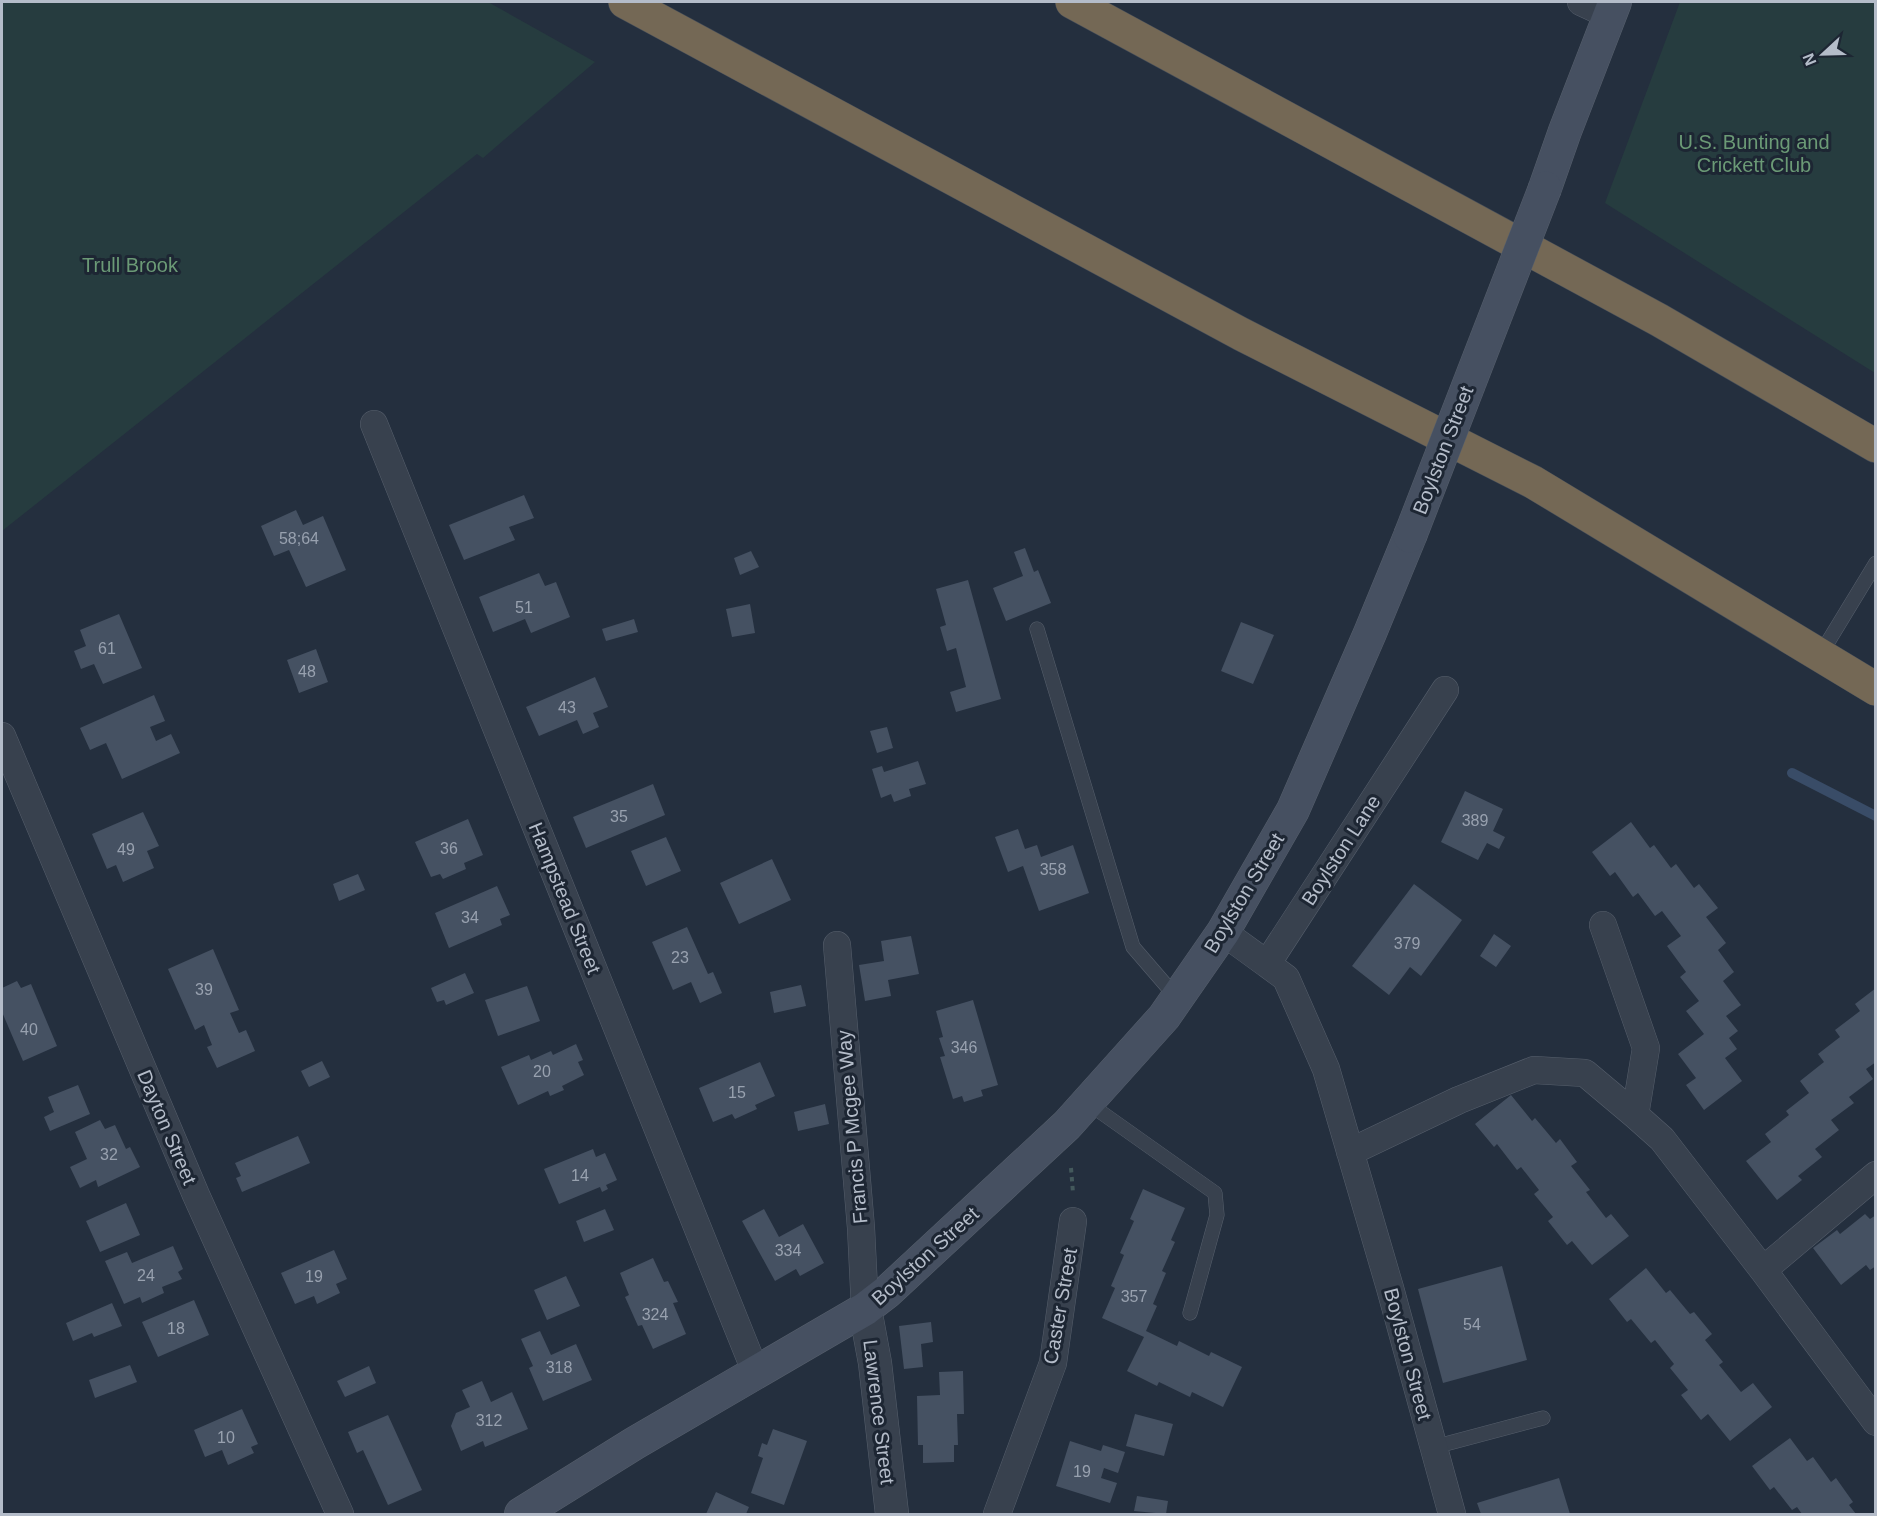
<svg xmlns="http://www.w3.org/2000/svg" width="1877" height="1516" font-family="Helvetica,sans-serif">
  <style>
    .green { fill: #263c3f }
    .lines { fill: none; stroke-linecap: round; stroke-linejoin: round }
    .stream { stroke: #394c67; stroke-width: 10 }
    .building { fill: #455162 }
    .service-casing { stroke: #565f6c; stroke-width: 15 }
    .minor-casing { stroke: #565f6c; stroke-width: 28 }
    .tertiary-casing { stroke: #565f6c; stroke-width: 34 }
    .secondary-casing { stroke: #565f6c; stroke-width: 34 }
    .motorway-casing { stroke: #434c59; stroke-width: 34 }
    .path { stroke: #44595c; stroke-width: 4; stroke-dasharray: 4.5 4.5; stroke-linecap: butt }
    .service { stroke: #38414e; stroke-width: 14 }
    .minor { stroke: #38414e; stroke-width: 27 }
    .tertiary { stroke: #38414e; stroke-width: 33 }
    .secondary { stroke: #465061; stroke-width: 33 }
    .motorway { stroke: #746855; stroke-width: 33 }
    .secondary-bridge-casing { stroke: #565f6c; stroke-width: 34; stroke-linecap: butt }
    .secondary-bridge { stroke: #465061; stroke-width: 33 }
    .labels { text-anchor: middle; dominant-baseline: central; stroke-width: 6; stroke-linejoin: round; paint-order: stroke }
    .number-label { font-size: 16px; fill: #98a1af }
    .park-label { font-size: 20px; fill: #6b9a76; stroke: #1d2633 }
    .street-label { font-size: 20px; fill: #b4bcc9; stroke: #1d2633 }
  </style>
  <rect width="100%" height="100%" fill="#242f3e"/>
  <path class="green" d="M2,2H488L595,62L483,158L477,154L2,531Z
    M1680,2H1875V373L1605,203Z"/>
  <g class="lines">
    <path class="stream" d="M1792,773L1876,816"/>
  </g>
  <path class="building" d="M524,495L534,518L509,527L515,540L464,560L449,525Z
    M296,510L303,525L323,516L346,570L306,587L289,550L274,556L261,526Z
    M1025,548L1034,572L1038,570L1051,603L1006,621L993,588L1023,576L1014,552Z
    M751,551L759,567L740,575L734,558Z
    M539,573L545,586L556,582L570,617L531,633L525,619L493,632L479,597Z
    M968,580L1001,699L956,712L950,692L966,687L956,648L947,651L940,627L946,625L936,589Z
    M750,604L755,633L732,637L726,609Z
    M119,614L142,668L103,684L94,664L81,669L74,651L86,646L80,630Z
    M634,619L638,632L606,641L602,629Z
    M1241,622L1274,635L1253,684L1221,671Z
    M316,649L328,682L299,693L287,660Z
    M595,677L608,707L593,713L599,727L583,734L577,720L539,736L526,707Z
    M154,695L165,721L150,727L156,741L171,734L180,753L122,779L106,743L90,750L80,728Z
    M887,727L893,748L877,753L870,731Z
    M918,761L926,784L909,789L911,796L894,802L891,794L881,798L872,769L882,766L884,772Z
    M653,784L665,815L586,848L573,817Z
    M1465,791L1503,809L1493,831L1505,837L1499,849L1487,843L1478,860L1441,842Z
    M143,812L159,846L147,851L154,868L123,882L116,865L107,869L92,834Z
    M468,819L483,855L464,863L466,869L443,879L440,874L431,877L415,842Z
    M1631,822L1650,848L1654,845L1671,868L1676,864L1694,888L1699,884L1718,908L1706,917L1726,943L1718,950L1734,972L1723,981L1741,1005L1726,1016L1738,1031L1729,1038L1737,1049L1725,1058L1742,1081L1704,1110L1686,1085L1696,1078L1678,1054L1704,1034L1686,1011L1699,1001L1680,977L1686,972L1667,946L1681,936L1662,911L1655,916L1638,893L1633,897L1615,872L1610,876L1592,852Z
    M1018,829L1025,849L1037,845L1041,857L1073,845L1089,893L1039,911L1023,866L1008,872L995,837Z
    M666,837L681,871L646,886L631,851Z
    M772,859L791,900L739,924L720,883Z
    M358,874L365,890L339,901L333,884Z
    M1414,884L1462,920L1421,976L1410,967L1389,995L1352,966Z
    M497,886L510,915L500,919L502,925L449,948L435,913Z
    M687,927L708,974L713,972L722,993L700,1003L691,982L673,990L652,942Z
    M1494,934L1511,946L1496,967L1480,956Z
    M911,936L919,974L888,980L891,996L865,1001L859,965L884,961L881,941Z
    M213,949L239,1010L230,1013L239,1033L246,1030L255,1051L217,1068L207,1047L212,1045L204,1025L195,1030L168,969Z
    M465,973L474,993L446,1005L444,1000L437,1002L431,988Z
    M17,981L21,988L31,984L57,1046L23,1061L2,1012V988Z
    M801,985L806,1006L774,1013L770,992Z
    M527,986L540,1021L498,1036L485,1000Z
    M1876,988V1062L1866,1069L1873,1079L1849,1097L1854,1103L1831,1120L1839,1130L1815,1149L1822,1157L1798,1176L1802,1180L1777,1200L1746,1161L1771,1142L1765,1134L1789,1115L1786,1111L1809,1093L1800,1081L1824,1062L1818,1054L1840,1037L1835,1030L1860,1011L1855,1004Z
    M973,1000L998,1085L981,1090L983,1096L964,1102L962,1096L953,1099L940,1057L945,1056L939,1038L943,1037L936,1011Z
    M576,1044L583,1060L578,1062L584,1075L562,1086L564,1090L550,1096L548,1091L518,1105L501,1067L529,1055L531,1060L551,1051L553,1055Z
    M322,1061L330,1077L309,1087L301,1071Z
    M760,1062L775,1096L755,1105L757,1109L735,1119L732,1114L713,1122L699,1088Z
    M78,1085L90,1114L50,1131L44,1117L54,1112L48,1097Z
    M1511,1095L1532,1121L1535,1118L1556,1143L1560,1139L1577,1162L1571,1166L1590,1190L1586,1192L1606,1218L1611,1214L1629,1236L1592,1265L1572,1241L1567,1245L1548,1221L1553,1217L1534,1194L1539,1190L1521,1167L1517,1170L1497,1144L1494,1147L1475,1124Z
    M825,1104L829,1124L798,1131L794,1112Z
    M100,1120L105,1129L115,1125L126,1149L130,1147L140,1167L98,1187L96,1180L80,1188L70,1167L87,1159L75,1132Z
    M298,1136L310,1163L242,1192L236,1178L241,1176L235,1163Z
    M593,1149L596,1157L605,1153L617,1180L606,1185L608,1189L602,1192L600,1187L559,1204L544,1169Z
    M1143,1189L1185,1208L1171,1240L1175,1242L1162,1271L1166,1273L1153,1304L1157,1306L1146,1331L1177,1346L1179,1341L1209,1356L1211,1352L1242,1367L1223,1407L1192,1392L1190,1397L1159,1382L1157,1386L1127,1371L1144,1337L1102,1318L1115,1288L1111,1286L1124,1255L1120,1253L1134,1221L1130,1219Z
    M126,1203L140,1235L100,1252L86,1221Z
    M605,1209L614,1230L584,1242L576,1221Z
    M764,1209L779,1237L803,1224L824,1263L800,1276L796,1269L775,1281L742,1221Z
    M1865,1214L1870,1219L1876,1215V1266L1870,1270L1866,1265L1841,1285L1813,1248L1837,1230L1840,1234Z
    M173,1246L183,1269L178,1272L182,1279L162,1287L164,1293L142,1303L140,1297L124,1304L105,1261L127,1252L132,1263Z
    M334,1250L347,1279L336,1284L340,1293L317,1304L314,1296L295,1304L281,1273Z
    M653,1258L664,1282L668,1281L678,1302L673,1303L686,1334L653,1349L642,1325L638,1326L625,1297L629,1295L620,1273Z
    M1502,1266L1527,1360L1443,1383L1418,1289Z
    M1646,1268L1666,1293L1670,1290L1690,1314L1694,1312L1712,1334L1705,1340L1723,1362L1719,1365L1741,1392L1753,1383L1772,1407L1730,1441L1708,1414L1701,1420L1681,1395L1688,1390L1670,1368L1674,1364L1655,1340L1651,1343L1631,1319L1627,1322L1609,1299Z
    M566,1276L580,1306L547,1320L534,1290Z
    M194,1300L209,1335L158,1357L142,1322Z
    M112,1303L122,1326L94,1337L92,1333L73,1341L66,1323Z
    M931,1322L933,1342L921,1344L923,1367L904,1369L899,1326Z
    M540,1331L551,1355L576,1344L592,1380L543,1401L529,1368L533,1366L521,1339Z
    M130,1365L137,1382L95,1398L89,1380Z
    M369,1366L376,1383L345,1397L337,1381Z
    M963,1371L964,1414H957L958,1445H954V1462L923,1463V1445H918L917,1396L940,1395L939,1372Z
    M482,1381L491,1402L512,1392L528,1429L485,1447L483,1441L461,1451L451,1426L456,1413L470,1407L462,1390Z
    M242,1409L258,1444L251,1447L254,1453L228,1465L222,1450L205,1457L194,1430Z
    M1135,1414L1173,1424L1164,1456L1126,1446Z
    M388,1415L422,1490L388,1505L363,1450L357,1453L348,1432Z
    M773,1429L807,1441L784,1505L751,1493L763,1458L758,1456L762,1443L767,1445Z
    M1790,1438L1807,1461L1813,1457L1831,1482L1836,1478L1853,1502L1849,1505L1856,1514H1802L1797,1507L1792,1510L1774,1487L1770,1490L1752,1466Z
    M1070,1441L1101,1451L1103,1445L1125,1452L1118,1473L1104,1468L1101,1478L1117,1483L1110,1503L1056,1486Z
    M1559,1478L1570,1514H1481L1477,1503Z
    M716,1492L749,1507L746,1514H706Z
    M1137,1496L1168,1501L1166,1514L1134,1511Z"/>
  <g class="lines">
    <g class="service-casing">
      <path id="service" d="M1037,629L1133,947L1177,998
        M1820,655L1876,563
        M1088,1103L1215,1193L1217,1215L1190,1313
        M1434,1447L1543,1418"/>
    </g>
    <g class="minor-casing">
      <path id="minor" d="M1581,2L1609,15
        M374,424L756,1373
        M2,736L196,1195L340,1514
        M1603,925L1646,1048L1635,1115L1662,1139L1763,1270
        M1223,932L1267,964L1445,690
        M837,945L861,1228L865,1309
        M1267,964L1286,978L1326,1069L1390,1288L1452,1514
        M1350,1152L1459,1100L1534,1070L1585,1073L1635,1115
        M1876,1175L1763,1270L1876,1422
        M997,1514L1053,1363L1073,1221"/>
    </g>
    <g class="tertiary-casing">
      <path id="tertiary" d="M865,1309L875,1363L892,1514"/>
    </g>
    <g class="secondary-casing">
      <path id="secondary" d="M1545,188L1565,131L1615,2
        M521,1514L635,1443L865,1309L887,1292L1067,1125L1164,1017L1223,932L1293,810L1370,633L1410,536"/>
    </g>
    <g class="motorway-casing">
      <path id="motorway" d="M625,2L1241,334L1533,482L1876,689
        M1072,2L1659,320L1876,446"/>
    </g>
    <path class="path" d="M1071,1168L1073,1193"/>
    <use href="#service" class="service"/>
    <use href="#minor" class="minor"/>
    <use href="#tertiary" class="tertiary"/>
    <use href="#secondary" class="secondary"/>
    <use href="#motorway" class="motorway"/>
    <g class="secondary-bridge-casing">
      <path id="secondary-bridge" d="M1410,536L1545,188"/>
    </g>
    <use href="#secondary-bridge" class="secondary-bridge"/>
  </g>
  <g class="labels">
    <g class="number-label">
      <text x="299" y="538">58;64</text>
      <text x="524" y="607">51</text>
      <text x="107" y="648">61</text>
      <text x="307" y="671">48</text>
      <text x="567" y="707">43</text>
      <text x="619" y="816">35</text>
      <text x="1475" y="820">389</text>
      <text x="449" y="848">36</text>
      <text x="126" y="849">49</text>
      <text x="1053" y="869">358</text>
      <text x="470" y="917">34</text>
      <text x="1407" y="943">379</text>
      <text x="680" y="957">23</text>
      <text x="204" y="989">39</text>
      <text x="29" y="1029">40</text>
      <text x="964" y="1047">346</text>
      <text x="542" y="1071">20</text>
      <text x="737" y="1092">15</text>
      <text x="109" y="1154">32</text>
      <text x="580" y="1175">14</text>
      <text x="788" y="1250">334</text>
      <text x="146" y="1275">24</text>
      <text x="314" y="1276">19</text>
      <text x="1134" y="1296">357</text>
      <text x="655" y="1314">324</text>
      <text x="1472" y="1324">54</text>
      <text x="176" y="1328">18</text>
      <text x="559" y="1367">318</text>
      <text x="489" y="1420">312</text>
      <text x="226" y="1437">10</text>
      <text x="1082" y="1471">19</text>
    </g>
    <g class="park-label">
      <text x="1754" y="142">U.S. Bunting and<tspan x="1754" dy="23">Crickett Club</tspan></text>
      <text x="130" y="265">Trull Brook</text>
    </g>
    <g class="street-label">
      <text transform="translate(1443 450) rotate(-69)">Boylston Street</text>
      <text transform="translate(1341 850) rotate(-57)">Boylston Lane</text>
      <text transform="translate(1244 893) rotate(-59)">Boylston Street</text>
      <text transform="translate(565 898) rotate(68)">Hampstead Street</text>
      <text transform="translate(167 1127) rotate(67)">Dayton Street</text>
      <text transform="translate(852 1127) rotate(-95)">Francis P Mcgee Way</text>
      <text transform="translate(925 1256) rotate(-42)">Boylston Street</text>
      <text transform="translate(1060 1306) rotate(-80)">Caster Street</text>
      <text transform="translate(1408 1354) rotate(75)">Boylston Street</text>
      <text transform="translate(879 1412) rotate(83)">Lawrence Street</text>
    </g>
  </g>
  <rect width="1877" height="1516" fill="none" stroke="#b4bcc9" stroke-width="6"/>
  <g transform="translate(1823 54) rotate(248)" stroke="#1d2633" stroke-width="4.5" paint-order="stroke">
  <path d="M0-4.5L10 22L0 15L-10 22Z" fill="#b4bcc9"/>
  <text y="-9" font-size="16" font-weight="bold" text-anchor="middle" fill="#b4bcc9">N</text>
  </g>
</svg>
